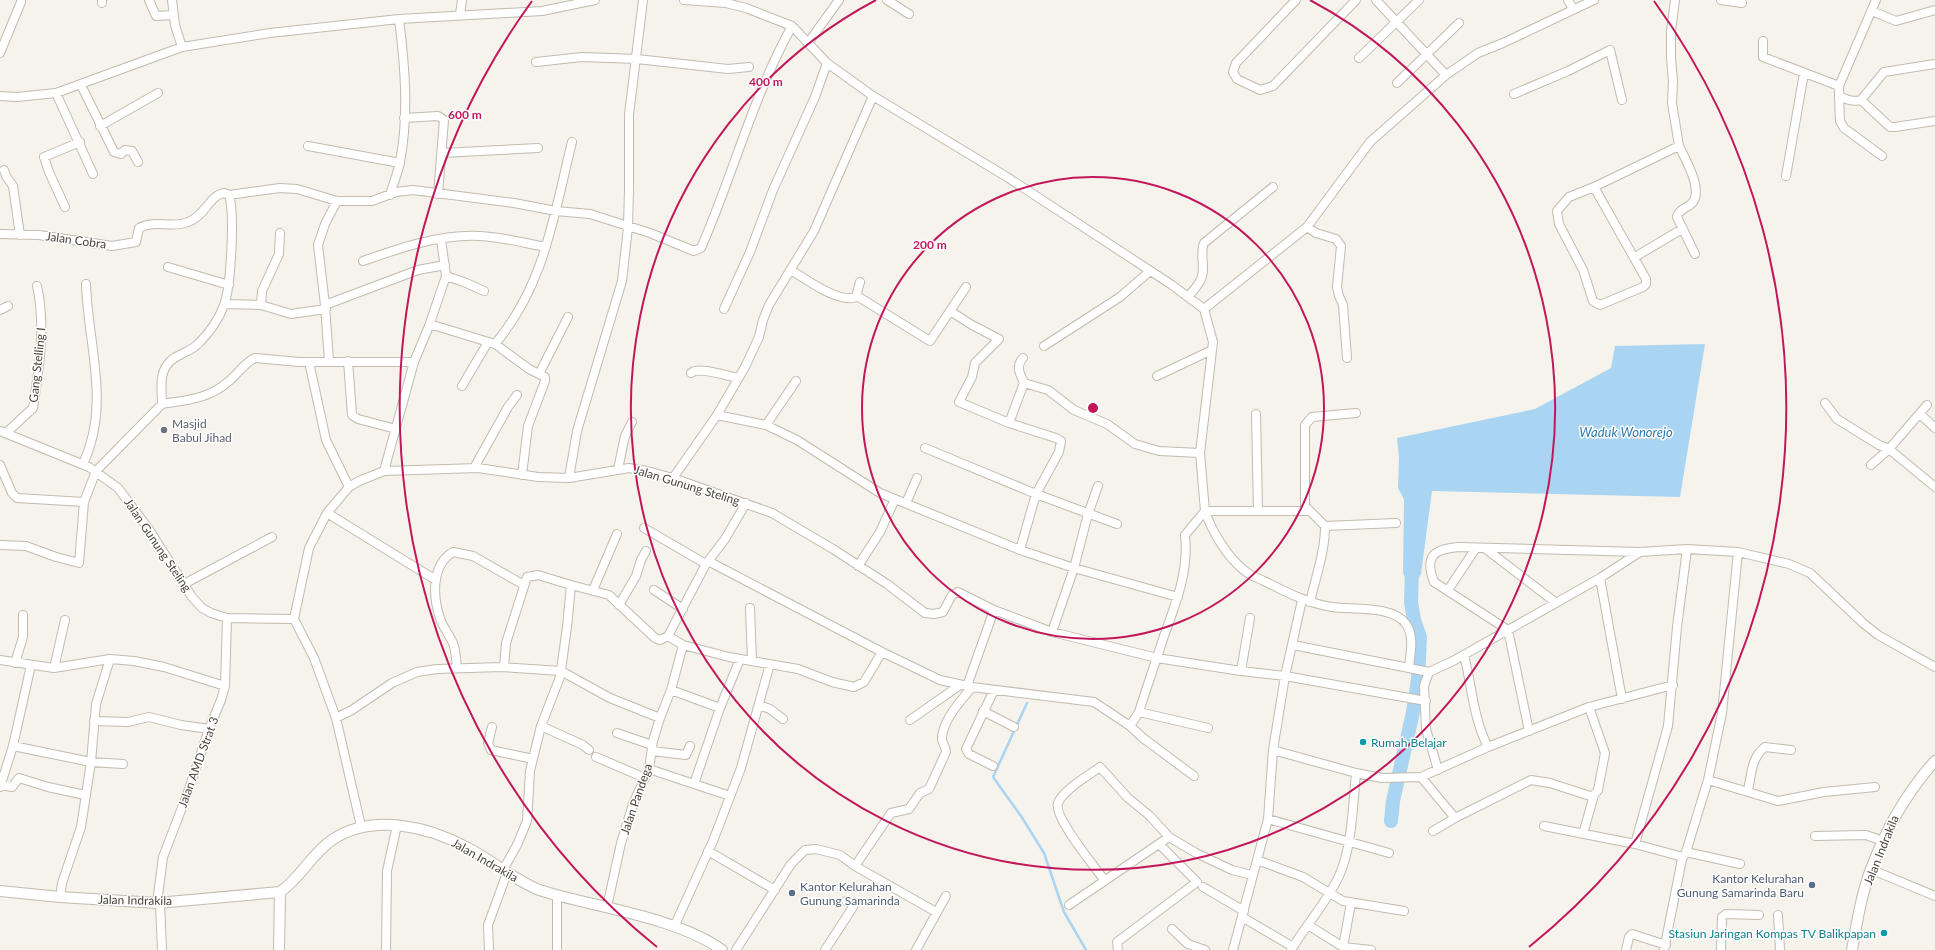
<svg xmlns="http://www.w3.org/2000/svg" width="1935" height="950" font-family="Lato,sans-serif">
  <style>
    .water { fill: #a9d4f2 }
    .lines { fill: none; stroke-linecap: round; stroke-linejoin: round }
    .stream { stroke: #a9d4f2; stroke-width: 2.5 }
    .river { stroke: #a9d4f2; stroke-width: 14 }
    .minor-casing { stroke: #c2bbae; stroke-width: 10 }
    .tertiary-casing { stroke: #c2bbae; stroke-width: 12 }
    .minor { stroke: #fff; stroke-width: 8 }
    .tertiary { stroke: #fff; stroke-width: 10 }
    .ring { fill: none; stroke: #c2185b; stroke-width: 2 }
    .worship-dot { fill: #6b7280; stroke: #fff; stroke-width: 1.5 }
    .culture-dot { fill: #0f9aa8; stroke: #fff; stroke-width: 1.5 }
    .service-dot { fill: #5c6f8a; stroke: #fff; stroke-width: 1.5 }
    .labels { text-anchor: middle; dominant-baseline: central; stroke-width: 3; stroke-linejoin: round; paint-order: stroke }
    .street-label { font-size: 12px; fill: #4b4439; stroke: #fff }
    .worship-label { font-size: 12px; fill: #5b616d; stroke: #fff; text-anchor: start }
    .culture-label { font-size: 12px; fill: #0d838f; stroke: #fff; text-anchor: start }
    .service-label { font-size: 12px; fill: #4e5e75; stroke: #fff; text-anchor: end }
    .water-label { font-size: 13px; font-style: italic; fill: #2e7ab2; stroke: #fff }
    .centre { fill: #c2185b; stroke: #fff; stroke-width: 2 }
    .ring-label { font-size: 12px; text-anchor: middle; font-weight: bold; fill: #c2185b; stroke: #fff; stroke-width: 3; stroke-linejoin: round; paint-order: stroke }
  </style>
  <rect width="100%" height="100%" fill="#f6f3ec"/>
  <path class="water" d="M1705,344L1680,497L1432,491L1421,574L1411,591L1403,573L1404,499L1398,488L1399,457L1397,438L1535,409L1611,368L1615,346Z"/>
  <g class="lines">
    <path class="stream" d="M1027,703L993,777L1021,816L1044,853L1064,912L1086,950"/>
    <path class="river" d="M1391,821L1393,801L1413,712L1418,679L1420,637L1414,620L1411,602L1412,572"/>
    <g class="minor-casing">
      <path id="minor" d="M149,0L156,16L173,15
        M172,0L175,25L182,47
        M684,0L726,3L746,8L792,26L827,63
        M887,0L909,14
        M1296,0L1236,63L1233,72L1237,79L1260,90L1273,86L1356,0
        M1376,0L1446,75
        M1568,0L1573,9
        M1721,0L1742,3
        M102,3V0
        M1872,11L1896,21L1935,10
        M460,14L462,0
        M1763,41V57L1839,86L1876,0
        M808,43L839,0
        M0,53L21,2
        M1359,58L1419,0
        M536,62L582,57L637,59L728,69L749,67
        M1397,83L1459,23
        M81,85L114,152L121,154L125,150L132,151L138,162
        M1839,86V95C1845,100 1854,102 1861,100L1884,72L1935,64
        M56,93L93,174
        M1514,94L1568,71L1610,50L1622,100
        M1839,95L1840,121L1844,128L1882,156
        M0,96L17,97L56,93L182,47L270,33L399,19L542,11L595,0
        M1861,100L1890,127H1895L1935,121
        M404,118L438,116L444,120L438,194
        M100,126L158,93
        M308,146L400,163
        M1679,146C1685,159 1706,193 1690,205C1685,208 1678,211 1677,217L1695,254
        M442,153L538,148
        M4,170L6,176L13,186L20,235
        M1786,176L1804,73
        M1594,187L1646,279V284L1643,287L1600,305L1593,301L1583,270L1559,224L1557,211L1569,197L1594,187L1679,146L1672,103L1673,81L1671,58V31L1675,0
        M229,195L280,188L297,189L337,201H372L396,192L413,190L514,203L556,211L590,214L650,233L694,251L701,248C733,175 753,96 792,26
        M390,195C393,184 398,173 400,162C409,115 405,66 399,19
        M65,207L49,172L44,157L80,142
        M1307,227L1316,233L1336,239L1341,246L1337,287L1339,296L1343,305L1347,358
        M0,234L39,235L112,246L136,242L139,228C155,219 172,229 188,222C205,216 210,195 224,193L229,195
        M1635,257L1682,229
        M363,261C400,248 440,234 480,236C502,237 524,243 546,247
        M168,267L229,285
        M791,270C805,279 840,304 856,297L860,282
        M446,276L464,282L484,291
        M857,296L930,341L966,287
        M1188,297C1192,292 1197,287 1200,281C1207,270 1199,255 1204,243L1273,187
        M225,304L261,305L291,314L326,309
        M261,305L262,291L279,254L280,233
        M325,305L418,270L445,265
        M724,309L750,252L773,190L815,97L827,63L873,96L1007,177L1172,285L1204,309L1213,342L1200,453L1205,511C1212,532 1228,558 1245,571C1251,576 1258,578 1264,581C1286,592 1307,603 1332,607C1352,610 1393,605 1406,624C1415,637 1410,654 1409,668
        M1204,309L1307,227L1370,142L1446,75L1478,53L1503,43L1594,0
        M0,310L8,306
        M950,311L972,325L999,339L975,363L972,377L959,402L1009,423L1056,438L1061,441L1059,452L1036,494L1020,550
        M429,326H436L495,344C545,285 554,214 572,142
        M495,344L529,369L539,374L568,317
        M1044,346L1120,297L1150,271
        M1023,358C1015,367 1020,373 1024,383L1048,390L1074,410L1107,424L1135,444L1159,451L1200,453
        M329,361L325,305L318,245L325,224L337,201
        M348,361L352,415L358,419L396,429
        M309,362L326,440L349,487
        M691,373C699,366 727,376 738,378
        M1157,376L1212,350
        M462,386L488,342
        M1825,403L1837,419L1879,445L1889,449L1935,487
        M162,404C187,400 209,399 229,381C237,375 245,362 255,358L299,362H414
        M1256,414L1258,511
        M1920,414L1935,428
        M717,415L745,367L759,337L763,320L769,305L814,231L873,96
        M1009,423L1024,383
        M766,425L796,381
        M0,431L89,467L118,488L148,528L192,597L202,608L211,613L227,618L294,619
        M6,433L33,408C39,369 46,326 37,286
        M925,448L1036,494L1117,524
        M83,464C111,404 88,346 86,284
        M0,465L12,493L17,498L84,502
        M1871,465L1889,449L1927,405
        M474,468L508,407L517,395
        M618,469L625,436L632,422
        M384,471L414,362L429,326L446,276L441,239
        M522,475L528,426L545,381V377L539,374
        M569,478L577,431L622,281L628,227L629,189V115L643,0
        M673,478L717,415L766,425L797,440L880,493L1020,550L1074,568L1178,597
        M746,503L725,539L706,564L668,636L683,645L729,657L798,669L832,682L854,687L864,682L882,652
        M906,503L917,478
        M327,513L436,580
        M1325,526L1396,523
        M644,528L706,564
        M0,545L26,546L56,557L79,563L84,502L96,471L162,404C162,391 159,376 167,365C174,354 190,353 199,343C209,333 219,319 224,305C231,287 235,213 229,195
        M1486,549L1555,602
        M1738,552L1722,713L1708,780L1778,801L1824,792L1875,787
        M708,561L882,652L940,680L972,687L1094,702L1130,726L1143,738L1194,776
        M858,566L880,532L895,499
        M1600,578L1622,699
        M184,584L272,537
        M571,585L609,595L655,638L660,640L668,636
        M593,590L617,534
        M654,590L683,609
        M1448,590L1476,548
        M1310,602C1316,576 1325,552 1325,526L1305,506V425L1312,417L1356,413
        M619,605L636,576L641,560L646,551
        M750,608L752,661
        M1052,632L1074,568L1088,514L1098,486
        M1293,645L1429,672
        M1464,655C1472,686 1473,718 1488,747
        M0,660L54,668L110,659L134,661L164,667L225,686
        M15,663L23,637V615
        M54,668L65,620
        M457,668C456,660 456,651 453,643C449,635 444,628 441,621C433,599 430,566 453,552L473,556L524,585
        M1241,671L1250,618
        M967,686L994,610
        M671,690L720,708
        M759,705L770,709L783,719
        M983,711L1014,727
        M1139,712L1208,728
        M336,718L352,710L392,683L417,672L437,669L502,667L561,671L610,698L660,718
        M910,720L960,685
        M94,721L128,722L149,717L181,725L209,729
        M541,726L583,745L589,750
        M1130,726L1139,712C1147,686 1156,661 1164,636C1176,603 1189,571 1185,535L1205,511H1309
        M492,727L488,743L491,750L533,759
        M1529,731L1508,630L1434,582C1424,556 1434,549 1459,547L1640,552L1687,549L1738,552L1789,564L1810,573L1863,623L1878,635L1935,667
        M617,733L652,745
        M13,746L91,762L96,704L110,659
        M1273,750L1356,773L1382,778L1421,777L1488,747L1589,707
        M652,751L686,755L690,746
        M596,757L645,778
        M993,766L969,754L966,749L994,690
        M649,769L730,796
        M1438,770L1426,729L1424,686L1429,672L1453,661L1600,578L1640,552
        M1421,777L1455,818L1531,780L1550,783L1590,796L1594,795L1598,790L1605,753L1589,707L1673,685
        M694,784L720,708L740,659
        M0,785L12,787L19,778L48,787L85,795
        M0,787L13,746L31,665
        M1748,790C1752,773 1751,758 1765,747L1791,750
        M1268,819L1389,853
        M361,826L336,718L314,658L294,619L309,548L327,513L349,487L359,481L384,471L478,468L538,477L569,478L629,468L647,471L673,478L772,513L833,549L887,584L925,613L934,614L943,612L952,595L958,592L994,610L1052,632L1157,658L1241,671L1285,676L1426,701
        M1544,826L1635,844L1683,857
        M1433,831L1455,818
        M1583,834L1594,795
        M1815,836L1866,835L1883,841
        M1635,844L1668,726L1677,627L1687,549
        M708,851L775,890
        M1686,852L1740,864
        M1257,860L1303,877L1343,901L1404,911
        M855,866L891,813L909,809L920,793L929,789L946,752C946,746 941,742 942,737C944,718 961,701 972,687
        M1870,869L1935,896
        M503,870L517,845L527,821L530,771L541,726L560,677L567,627L571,585L538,575L527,577L506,643L504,667
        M1105,881C1096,868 1053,817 1058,803C1063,790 1089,775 1100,767L1128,798L1150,816L1169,837L1196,853L1232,870L1252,875
        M1203,887L1244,911
        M60,897L62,883L81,827L91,762L123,764
        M157,903L163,857L188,792L209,729L221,700L225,686L227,618
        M160,903L162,950
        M1069,905L1169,837
        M607,907L621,843L633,804L649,769L653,741L660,718L671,690L683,645
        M1778,915L1780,950
        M1242,917L1293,947
        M1308,925L1343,947L1371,950
        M674,927L713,841L741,768L770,664
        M1172,929L1188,944L1205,950
        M1343,947L1351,903
        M386,950L387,871L397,825
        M489,950L488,925L507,873
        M557,950V895
        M736,950L791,864L805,850L816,849L840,855L855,866L936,912
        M825,950L853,907V904L846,901
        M916,950L946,896
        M1118,950L1117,942L1197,882L1159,844
        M1233,950L1268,819L1273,750L1285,676L1302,600
        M1291,950C1306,925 1327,902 1339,876C1352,848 1353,804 1356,773
        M1626,950L1629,937L1632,934L1666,945
        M1664,950L1682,859L1686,852L1708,780
        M1721,950L1722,917L1726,914L1759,915"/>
    </g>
    <g class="tertiary-casing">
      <path id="tertiary" d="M0,891L60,897L157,903L280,892C301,878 311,854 332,840C372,813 428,826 468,848C493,861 513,879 539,890C593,907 677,917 722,950
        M279,950L280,892
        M1852,950C1857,923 1861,895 1871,869C1886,829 1906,793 1935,761"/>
    </g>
    <use href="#minor" class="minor"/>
    <use href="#tertiary" class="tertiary"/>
  </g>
  <g class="ring">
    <circle cx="1093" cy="408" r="231"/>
    <path d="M1310 0A462 462 0 1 1 876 0"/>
    <path d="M657 947A693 693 0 0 1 532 1M1654 1A693 693 0 0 1 1529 947"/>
  </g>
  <circle class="worship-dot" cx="164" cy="430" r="4"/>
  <g class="culture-dot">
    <circle cx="1363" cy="742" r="4"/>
    <circle cx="1884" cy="933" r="4"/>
  </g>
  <g class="service-dot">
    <circle cx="1812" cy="885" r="4"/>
    <circle cx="792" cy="893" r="4"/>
  </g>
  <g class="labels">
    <g class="street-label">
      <text transform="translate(76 240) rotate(8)">Jalan Cobra</text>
      <text transform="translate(37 365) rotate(-84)">Gang Stelling I</text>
      <text transform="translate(687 485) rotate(17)">Jalan Gunung Steling</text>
      <text transform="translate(158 545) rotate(56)">Jalan Gunung Steling</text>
      <text transform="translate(198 762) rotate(-70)">Jalan AMD Strat 3</text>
      <text transform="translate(636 799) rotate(-71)">Jalan Pandega</text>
      <text transform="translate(1881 850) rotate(-68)">Jalan Indrakila</text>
      <text transform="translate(485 860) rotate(30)">Jalan Indrakila</text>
      <text transform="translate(135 900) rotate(1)">Jalan Indrakila</text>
    </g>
    <g class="worship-label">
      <text x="172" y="423">Masjid<tspan x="172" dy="14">Babul Jihad</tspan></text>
    </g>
    <g class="culture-label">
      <text x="1371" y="742">Rumah Belajar</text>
      <text x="1876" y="933" text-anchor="end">Stasiun Jaringan Kompas TV Balikpapan</text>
    </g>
    <g class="service-label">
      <text x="1804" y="878">Kantor Kelurahan<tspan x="1804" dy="14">Gunung Samarinda Baru</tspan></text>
      <text x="800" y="886" text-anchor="start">Kantor Kelurahan<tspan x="800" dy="14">Gunung Samarinda</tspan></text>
    </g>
    <g class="water-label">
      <text x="1626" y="432">Waduk Wonorejo</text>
    </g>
  </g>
  <circle cx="1093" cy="408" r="6" class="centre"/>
  <g class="ring-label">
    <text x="766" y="86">400 m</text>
    <text x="465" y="119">600 m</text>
    <text x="930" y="249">200 m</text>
  </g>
</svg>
